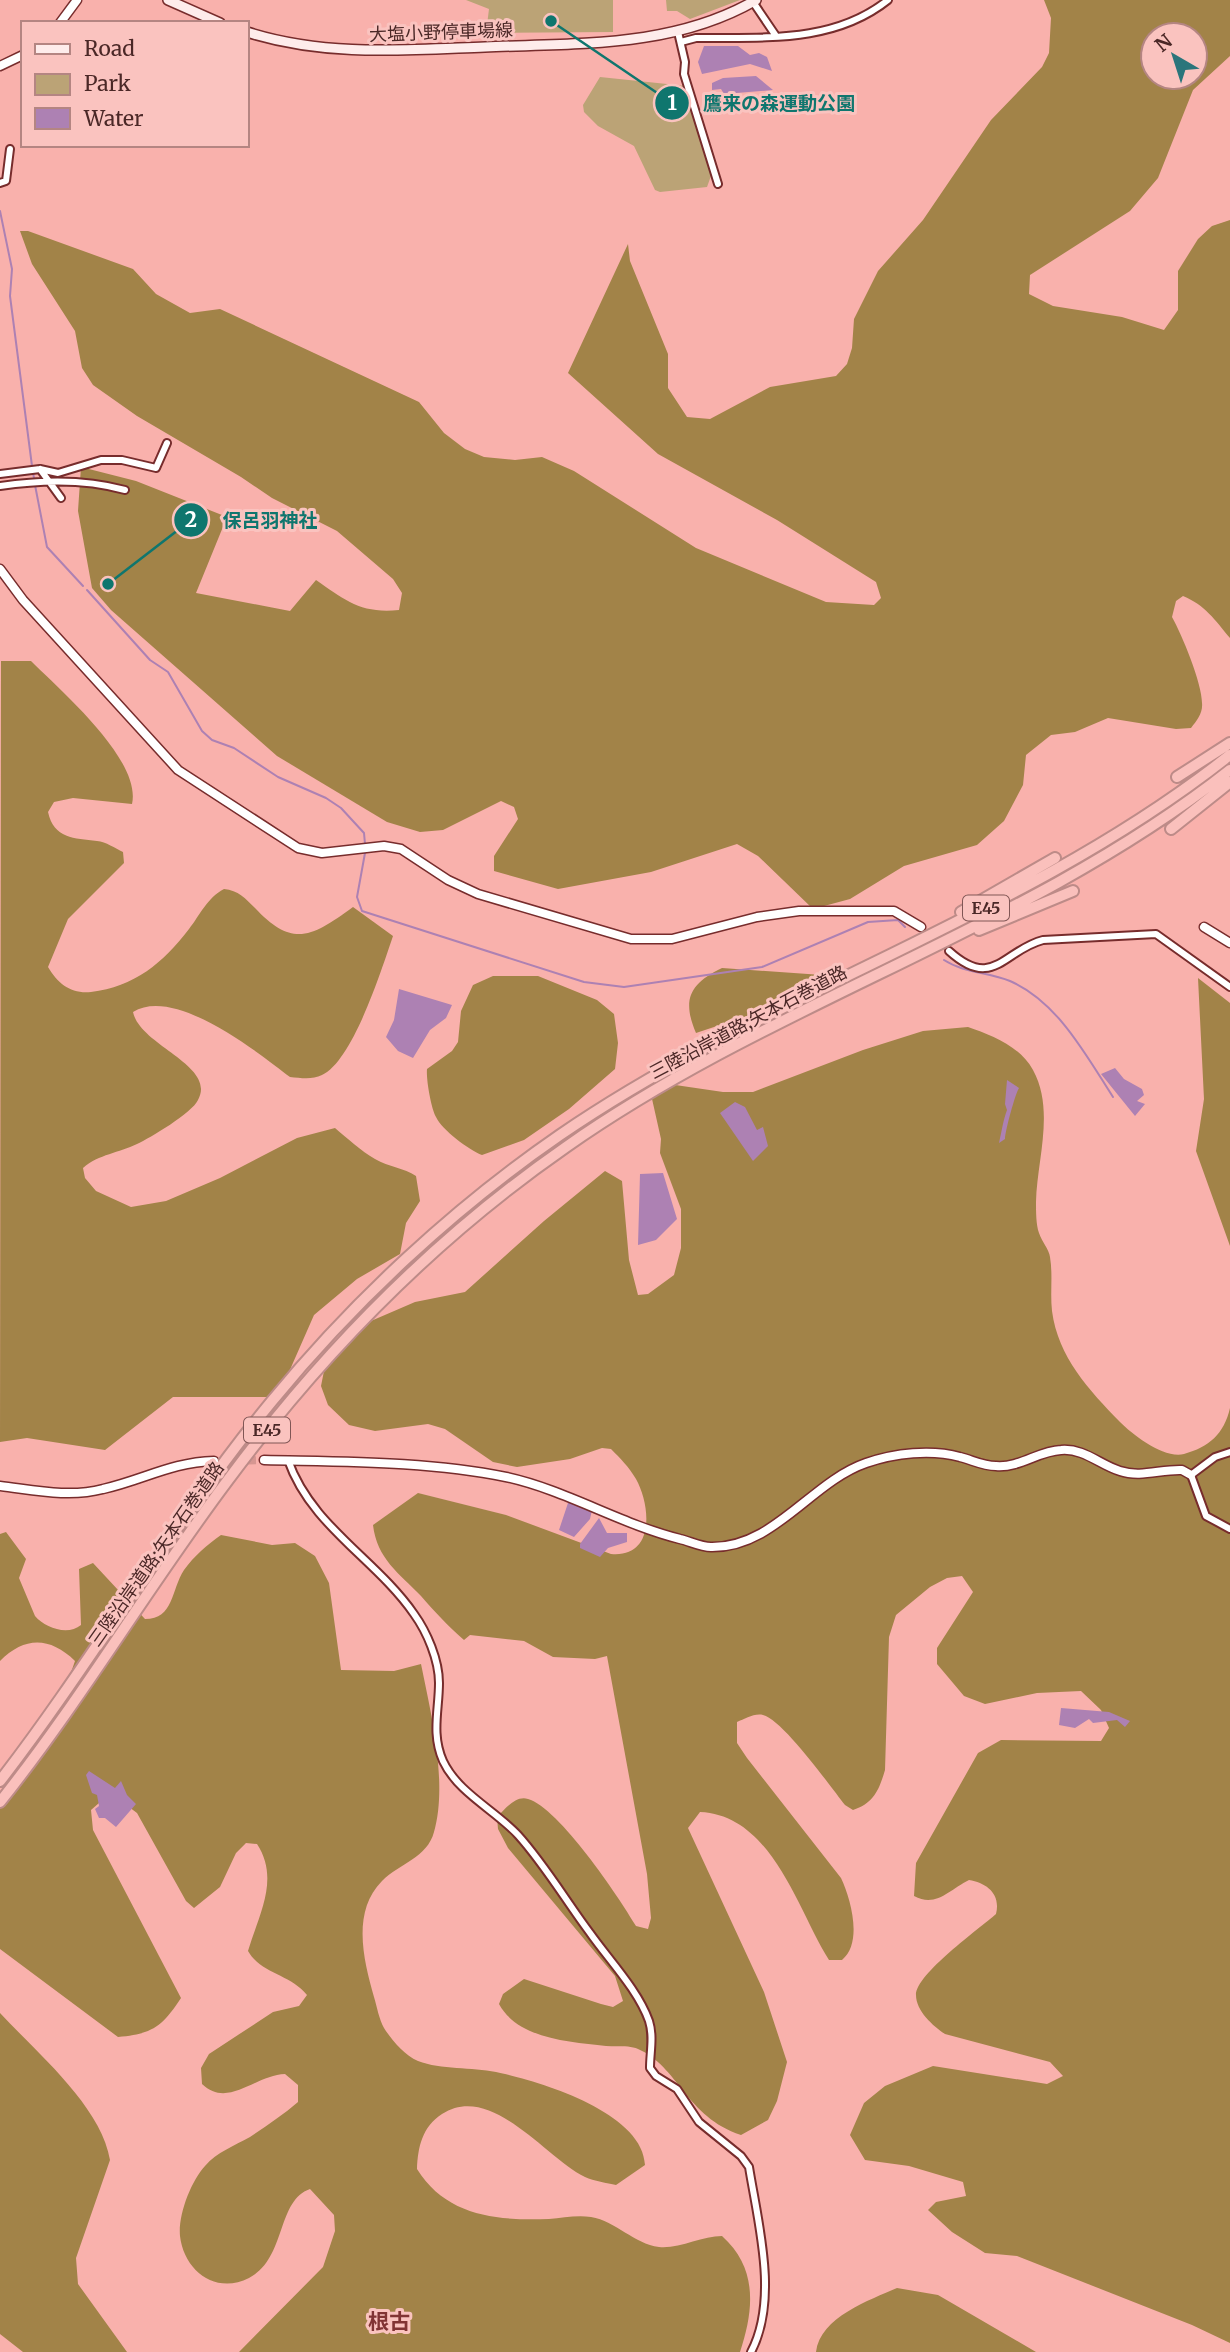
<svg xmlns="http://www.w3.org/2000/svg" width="1230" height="2352" font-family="Merriweather,'Noto Sans JP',serif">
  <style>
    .green { fill: #bba376 }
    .forest { fill: #a28348; fill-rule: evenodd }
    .water { fill: #ad81b3 }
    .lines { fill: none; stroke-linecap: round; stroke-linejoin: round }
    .stream { stroke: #ad81b3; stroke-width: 2 }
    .tertiary-tunnel { stroke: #d69691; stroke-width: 8; stroke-dasharray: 8 4; stroke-linecap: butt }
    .minor-casing { stroke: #772c2c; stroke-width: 10 }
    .tertiary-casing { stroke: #772c2c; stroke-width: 11 }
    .secondary-casing { stroke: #772c2c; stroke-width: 12 }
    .motorway-casing { stroke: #bd8b88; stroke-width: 14 }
    .minor { stroke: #fff; stroke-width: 6 }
    .tertiary { stroke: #fff; stroke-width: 8 }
    .secondary { stroke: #feeceb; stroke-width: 9 }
    .motorway { stroke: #fac0bc; stroke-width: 10 }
    .labels { text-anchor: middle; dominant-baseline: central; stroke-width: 6; stroke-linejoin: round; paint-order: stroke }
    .shield { fill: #fac3bf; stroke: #805655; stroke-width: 2 }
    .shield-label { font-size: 16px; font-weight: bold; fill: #4b2827 }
    .street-label { font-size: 18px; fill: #4b2827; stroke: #fac3bf }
    .quarter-label { font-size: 21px; font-weight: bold; fill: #813434; stroke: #fac3bf }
    .leader { fill: none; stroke: #0f766e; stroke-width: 2.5 }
    .callout-dot { fill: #0f766e; stroke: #fac3bf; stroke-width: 2.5 }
    .mark-label { font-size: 21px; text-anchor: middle; font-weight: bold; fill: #fff }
    .callout-label { font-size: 19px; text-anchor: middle; font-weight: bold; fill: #0f766e; stroke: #fac3bf; stroke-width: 6; stroke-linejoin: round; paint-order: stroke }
  </style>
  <rect width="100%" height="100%" fill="#f9b1ac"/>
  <path class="green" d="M466,0H613V32L486,33L489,9Z
    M666,0H740L690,19L677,11H667Z
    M600,77L686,86L712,173L707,187L660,192L655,190L634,146L598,126L584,112L583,105Z"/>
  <path class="forest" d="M1044,0H1230V56L1193,90L1158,178L1130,211L1030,275L1029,294L1053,306L1122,317L1164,330L1178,310V271L1198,239L1212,226L1230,220V638C1215,620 1205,605 1183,596L1176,601L1172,617C1182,635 1202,683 1202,703C1203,713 1197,720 1191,728L1176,729L1108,718L1075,732L1051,735L1026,755L1023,785L1004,821L977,845L904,866L850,899L813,909L758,856L737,844L651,872L558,889L494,871V856L518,819L514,807L501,801L443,830L420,832L387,822L277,756L111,610L92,588L78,511L81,467L136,481L227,517L196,593L290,611L316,580C345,600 361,614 399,610L402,593L393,579L337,531L272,498L241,477L137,416L93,385L82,368L75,331L32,264L20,231H28L133,269L156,294L190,313L220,309L419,402L444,433L465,449L484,457L515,460L542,457L574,471L696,548L826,602L874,605L881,598L876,582L777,520L658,454L568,373L628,244L630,261L668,354V388L687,417L710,419L770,387L836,376L847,364L852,348L854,319L878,271L923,220L991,120L1042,67L1049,53L1051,18ZM1153,35H1195V77H1153Z
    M1,661H31C60,690 142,760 132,804L73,798L54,802L48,812C54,839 74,838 97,841C106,842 115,848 123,852L124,863L68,919L48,967C58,984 71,994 91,992C134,987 163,963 189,929C200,915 207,898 224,889C238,890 246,899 255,908C293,949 313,936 353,907L393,936C382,968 353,1061 322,1075C312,1080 301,1078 290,1077C257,1052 175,986 133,1012C140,1046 217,1065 198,1100C192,1113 150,1138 137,1144C119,1153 99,1154 83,1168L85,1178L96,1191L131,1207L166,1201L220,1178L297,1138L335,1128C347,1138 361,1151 375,1159C389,1167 404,1168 416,1176L420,1201L406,1223L400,1254L357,1279L314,1315L278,1397H173L105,1450L27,1438L0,1442Z
    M722,968L822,975L777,1006L696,1033C682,1000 689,984 722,968Z
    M493,976H538L597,1000L614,1014L618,1043L615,1069L569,1109L524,1140L482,1155C469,1150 442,1130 436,1117C431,1108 426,1079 427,1069L452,1051L458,1042L461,1011L473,985Z
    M1198,978L1230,1003V1246L1196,1151L1204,1099Z
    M968,1027C991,1035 1020,1046 1033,1070C1055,1110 1037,1160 1036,1202C1036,1211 1036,1225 1039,1233C1042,1242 1049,1249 1050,1257C1053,1275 1050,1293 1052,1311C1058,1357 1089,1390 1120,1422C1133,1435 1164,1459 1184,1454C1209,1447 1224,1434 1230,1408V2343L1192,2325L1017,2256L985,2253L952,2232L928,2210L936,2202L966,2196L963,2182L909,2166L865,2160L850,2135L864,2103L885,2086L933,2066L1047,2084L1063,2076L1050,2062L945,2034C933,2026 916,2011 916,1995C916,1974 979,1929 996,1914C1001,1894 987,1883 969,1880C949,1890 936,1908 914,1896L916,1863L978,1753L1001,1740L1101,1741L1109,1728L1101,1710L1081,1691L1037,1693L985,1704L964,1696L937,1664V1648L973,1592L962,1576L947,1578L930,1587L896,1615L889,1637L885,1770C879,1790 874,1803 853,1810L845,1805C830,1786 783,1720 763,1715C754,1713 745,1719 737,1722V1743L747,1758L841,1878C851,1899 863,1943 842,1960H829C797,1909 772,1815 700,1812L688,1828L764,1992L787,2062L777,2101L768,2120L741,2135C686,2117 678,2066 638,2049C629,2045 616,2047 606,2046C570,2042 518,2039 499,2004L503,1994L524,1979L601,2004L613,2007L623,2001L615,1976L508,1848L498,1829L497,1817C505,1809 516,1795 528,1799C559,1808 619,1897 636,1926L648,1929L651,1918L647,1874L607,1656L595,1659L553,1657L524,1641L470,1635L464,1640C448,1626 435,1612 421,1596C399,1573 377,1559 373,1525L418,1493L506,1515L611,1554C655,1558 651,1506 636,1479C629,1467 620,1458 611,1449L602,1448L570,1459L517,1467L493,1462L445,1429L428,1424L375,1431L349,1425L328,1405L321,1386L326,1361L364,1324L415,1302L465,1292L544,1221L605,1171L622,1181L629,1260L638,1295L648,1294L674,1275L681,1248V1209L660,1153L661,1139L648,1081L723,1092H753L863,1050L923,1031Z
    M6,1532L26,1559L19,1578L35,1616C45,1628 68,1636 81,1625L79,1569L93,1563L145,1619C174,1619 171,1590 184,1570C194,1556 207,1545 221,1535L272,1545L295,1543L315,1556L329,1583L341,1670L394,1671L421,1664C431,1713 448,1783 434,1832C427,1858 400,1863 382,1881C351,1912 364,1962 374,1997C377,2007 379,2019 384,2028C391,2039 404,2055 418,2061C441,2070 472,2067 496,2072C539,2081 643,2112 645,2165L616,2185C607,2183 594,2181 585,2177C545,2157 491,2082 442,2114C422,2127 418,2147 417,2169C446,2216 497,2221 549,2219C563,2218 576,2215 591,2217C616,2221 634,2244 659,2247C679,2249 702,2236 722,2236C758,2268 754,2310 740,2352H239L323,2267L335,2231L334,2215L310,2189C276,2201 287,2258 249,2278C216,2295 184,2271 180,2236C178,2215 191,2181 205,2166C217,2152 234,2146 250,2137C266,2126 283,2115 298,2102V2085L285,2074C255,2075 228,2109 202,2084L201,2068L209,2054L273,2012L299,2006L307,1995C290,1974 261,1974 248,1951C259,1914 280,1879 257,1844L246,1843L236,1853L220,1887L194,1908L186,1901L137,1813L125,1804L99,1803L91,1810L93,1830L181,1998C162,2027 152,2034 118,2037L0,1949V1793L60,1704L75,1661C50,1637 25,1636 0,1661V1534Z
    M0,2013C37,2053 101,2106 110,2160L76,2258L78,2284L127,2352H23L0,2334Z
    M897,2288L938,2295L1036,2352H816C820,2317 870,2300 897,2288Z"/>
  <path class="water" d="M704,46H738L750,55L759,53L767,57L772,71L750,64L702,74L698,62Z
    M756,76L773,90L724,94L721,89L712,90V83L723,78Z
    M399,989L452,1005L446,1018L430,1030L413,1058L398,1051L386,1037L394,1020Z
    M1115,1068L1124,1079L1142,1089L1144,1095L1137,1101L1145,1104L1135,1116L1101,1074Z
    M1007,1080L1019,1088C1015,1094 1005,1132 1005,1139L999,1143C1002,1130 1003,1121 1007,1110L1005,1104Z
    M735,1102L745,1107L757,1130L763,1127L768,1146L753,1161L720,1113Z
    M663,1173L677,1219L656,1240L638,1245L640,1174Z
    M569,1500L592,1510L590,1519L574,1537L559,1530Z
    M599,1518L607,1533H627V1542L608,1548L600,1557L580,1548V1544Z
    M1061,1708L1109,1712L1130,1721L1125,1727L1117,1720L1093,1723L1089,1719L1075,1728L1059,1725Z
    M89,1771L115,1788L121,1781L127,1795L136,1804L116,1827L105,1818H99L95,1809L99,1806L97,1795L92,1793L86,1775Z"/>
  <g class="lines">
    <path class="stream" d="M0,211L12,269L10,296L32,466
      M33,473L34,478
      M35,485L47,547L83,586
      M87,590L150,660L168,672L202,731L212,740L234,748L278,777L326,798L341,808L364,833L365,844
      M365,853L357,897L362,911L584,982L624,987L762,967L868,922L898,920L905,927
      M944,960C964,973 988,972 1010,981C1057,1001 1086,1055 1113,1097"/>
    <path class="tertiary-tunnel" d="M224,1461L264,1460"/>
    <g class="minor-casing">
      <path id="minor" d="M753,2L776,36
        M678,32L685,62L684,74L718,184
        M681,42L696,38C762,37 833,44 888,0
        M0,183L6,181L10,149
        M40,469L61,498
        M0,474L40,469L58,473L101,460H122L156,468L167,443
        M0,486C40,480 86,479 125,490
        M949,951C993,991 1004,950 1043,940L1156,934L1230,987
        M1230,1452L1215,1457L1191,1475L1206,1516L1230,1529
        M288,1460C311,1526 376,1559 414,1614C427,1632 439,1660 439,1683C439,1710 431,1734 443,1761C458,1793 495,1810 518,1835C545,1865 566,1901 590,1933C609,1960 638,1990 649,2021C654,2037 650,2052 650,2068L656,2076L677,2089L699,2122L741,2156L749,2167C758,2223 779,2299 751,2352"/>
    </g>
    <g class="tertiary-casing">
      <path id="tertiary" d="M60,23L77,0
        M0,66L23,55
        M0,569L23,600L178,770L298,848L322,853L384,846L401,849L448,880L478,894L631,939H672L757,917L799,911H894L921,927
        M1204,927L1230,943
        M264,1460C343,1462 427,1461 506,1477C566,1490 620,1524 680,1539C689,1541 701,1547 711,1547C774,1548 811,1482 866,1463C895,1453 931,1449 960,1457C972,1460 983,1466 996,1466C1020,1468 1038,1451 1061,1450C1084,1448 1100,1465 1120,1471C1141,1478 1161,1469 1182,1470L1191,1475
        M0,1486C34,1490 69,1498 103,1489C143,1480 172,1462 214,1461"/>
    </g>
    <g class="secondary-casing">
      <path id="secondary" d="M168,0L220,23
        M247,32C325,57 405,50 485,47C578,43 673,48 756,0"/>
    </g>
    <g class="motorway-casing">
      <path id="motorway" d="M1177,777L1230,743
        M1171,829L1230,782
        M961,912L1055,858
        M979,930L1073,891
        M0,1781C95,1658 173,1521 272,1401C354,1301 454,1208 560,1135C773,989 1027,916 1230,755
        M0,1802C82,1699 149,1585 228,1480C323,1352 435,1238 566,1147C775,1000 1029,929 1230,770"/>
    </g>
    <use href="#minor" class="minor"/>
    <use href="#tertiary" class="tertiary"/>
    <use href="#secondary" class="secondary"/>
    <use href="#motorway" class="motorway"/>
  </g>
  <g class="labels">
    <g class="shield">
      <rect x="963" y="895.5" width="46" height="25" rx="5"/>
      <rect x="244" y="1417.5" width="46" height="25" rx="5"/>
    </g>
    <g class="shield-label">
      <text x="986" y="908">E45</text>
      <text x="267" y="1430">E45</text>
    </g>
    <g class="street-label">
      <text transform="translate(441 32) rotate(-2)">大塩小野停車場線</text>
      <text transform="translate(748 1022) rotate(-28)">三陸沿岸道路;矢本石巻道路</text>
      <text transform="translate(156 1554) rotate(-55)">三陸沿岸道路;矢本石巻道路</text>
    </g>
    <g class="quarter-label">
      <text x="389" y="2321">根古</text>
    </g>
  </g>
  <path class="leader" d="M551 21L672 103M108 584L191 520"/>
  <g class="callout-dot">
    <circle cx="551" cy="21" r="7"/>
    <circle cx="108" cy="584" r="7"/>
    <circle cx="672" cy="103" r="18"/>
    <circle cx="191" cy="520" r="18"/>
  </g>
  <g class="mark-label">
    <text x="672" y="110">1</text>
    <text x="191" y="527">2</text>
  </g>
  <g class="callout-label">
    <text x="779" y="110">鷹来の森運動公園</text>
    <text x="270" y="527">保呂羽神社</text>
  </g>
  <rect x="21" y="21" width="228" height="126" fill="#fac3bf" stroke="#b48582" stroke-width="2"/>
  <rect x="35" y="44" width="35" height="10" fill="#feeceb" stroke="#b48582" stroke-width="2"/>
  <text x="84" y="56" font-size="21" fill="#4b2827">Road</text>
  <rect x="35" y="74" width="35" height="21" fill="#bba376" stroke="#b48582" stroke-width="2"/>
  <text x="84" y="91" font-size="21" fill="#4b2827">Park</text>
  <rect x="35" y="108" width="35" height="21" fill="#ad81b3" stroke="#b48582" stroke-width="2"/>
  <text x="84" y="126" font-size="21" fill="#4b2827">Water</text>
  <g transform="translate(1174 56) rotate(321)"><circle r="33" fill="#fac3bf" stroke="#b48582" stroke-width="2"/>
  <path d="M0-5L12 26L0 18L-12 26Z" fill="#2b757b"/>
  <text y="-10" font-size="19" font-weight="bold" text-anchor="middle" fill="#4b2827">N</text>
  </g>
</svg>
